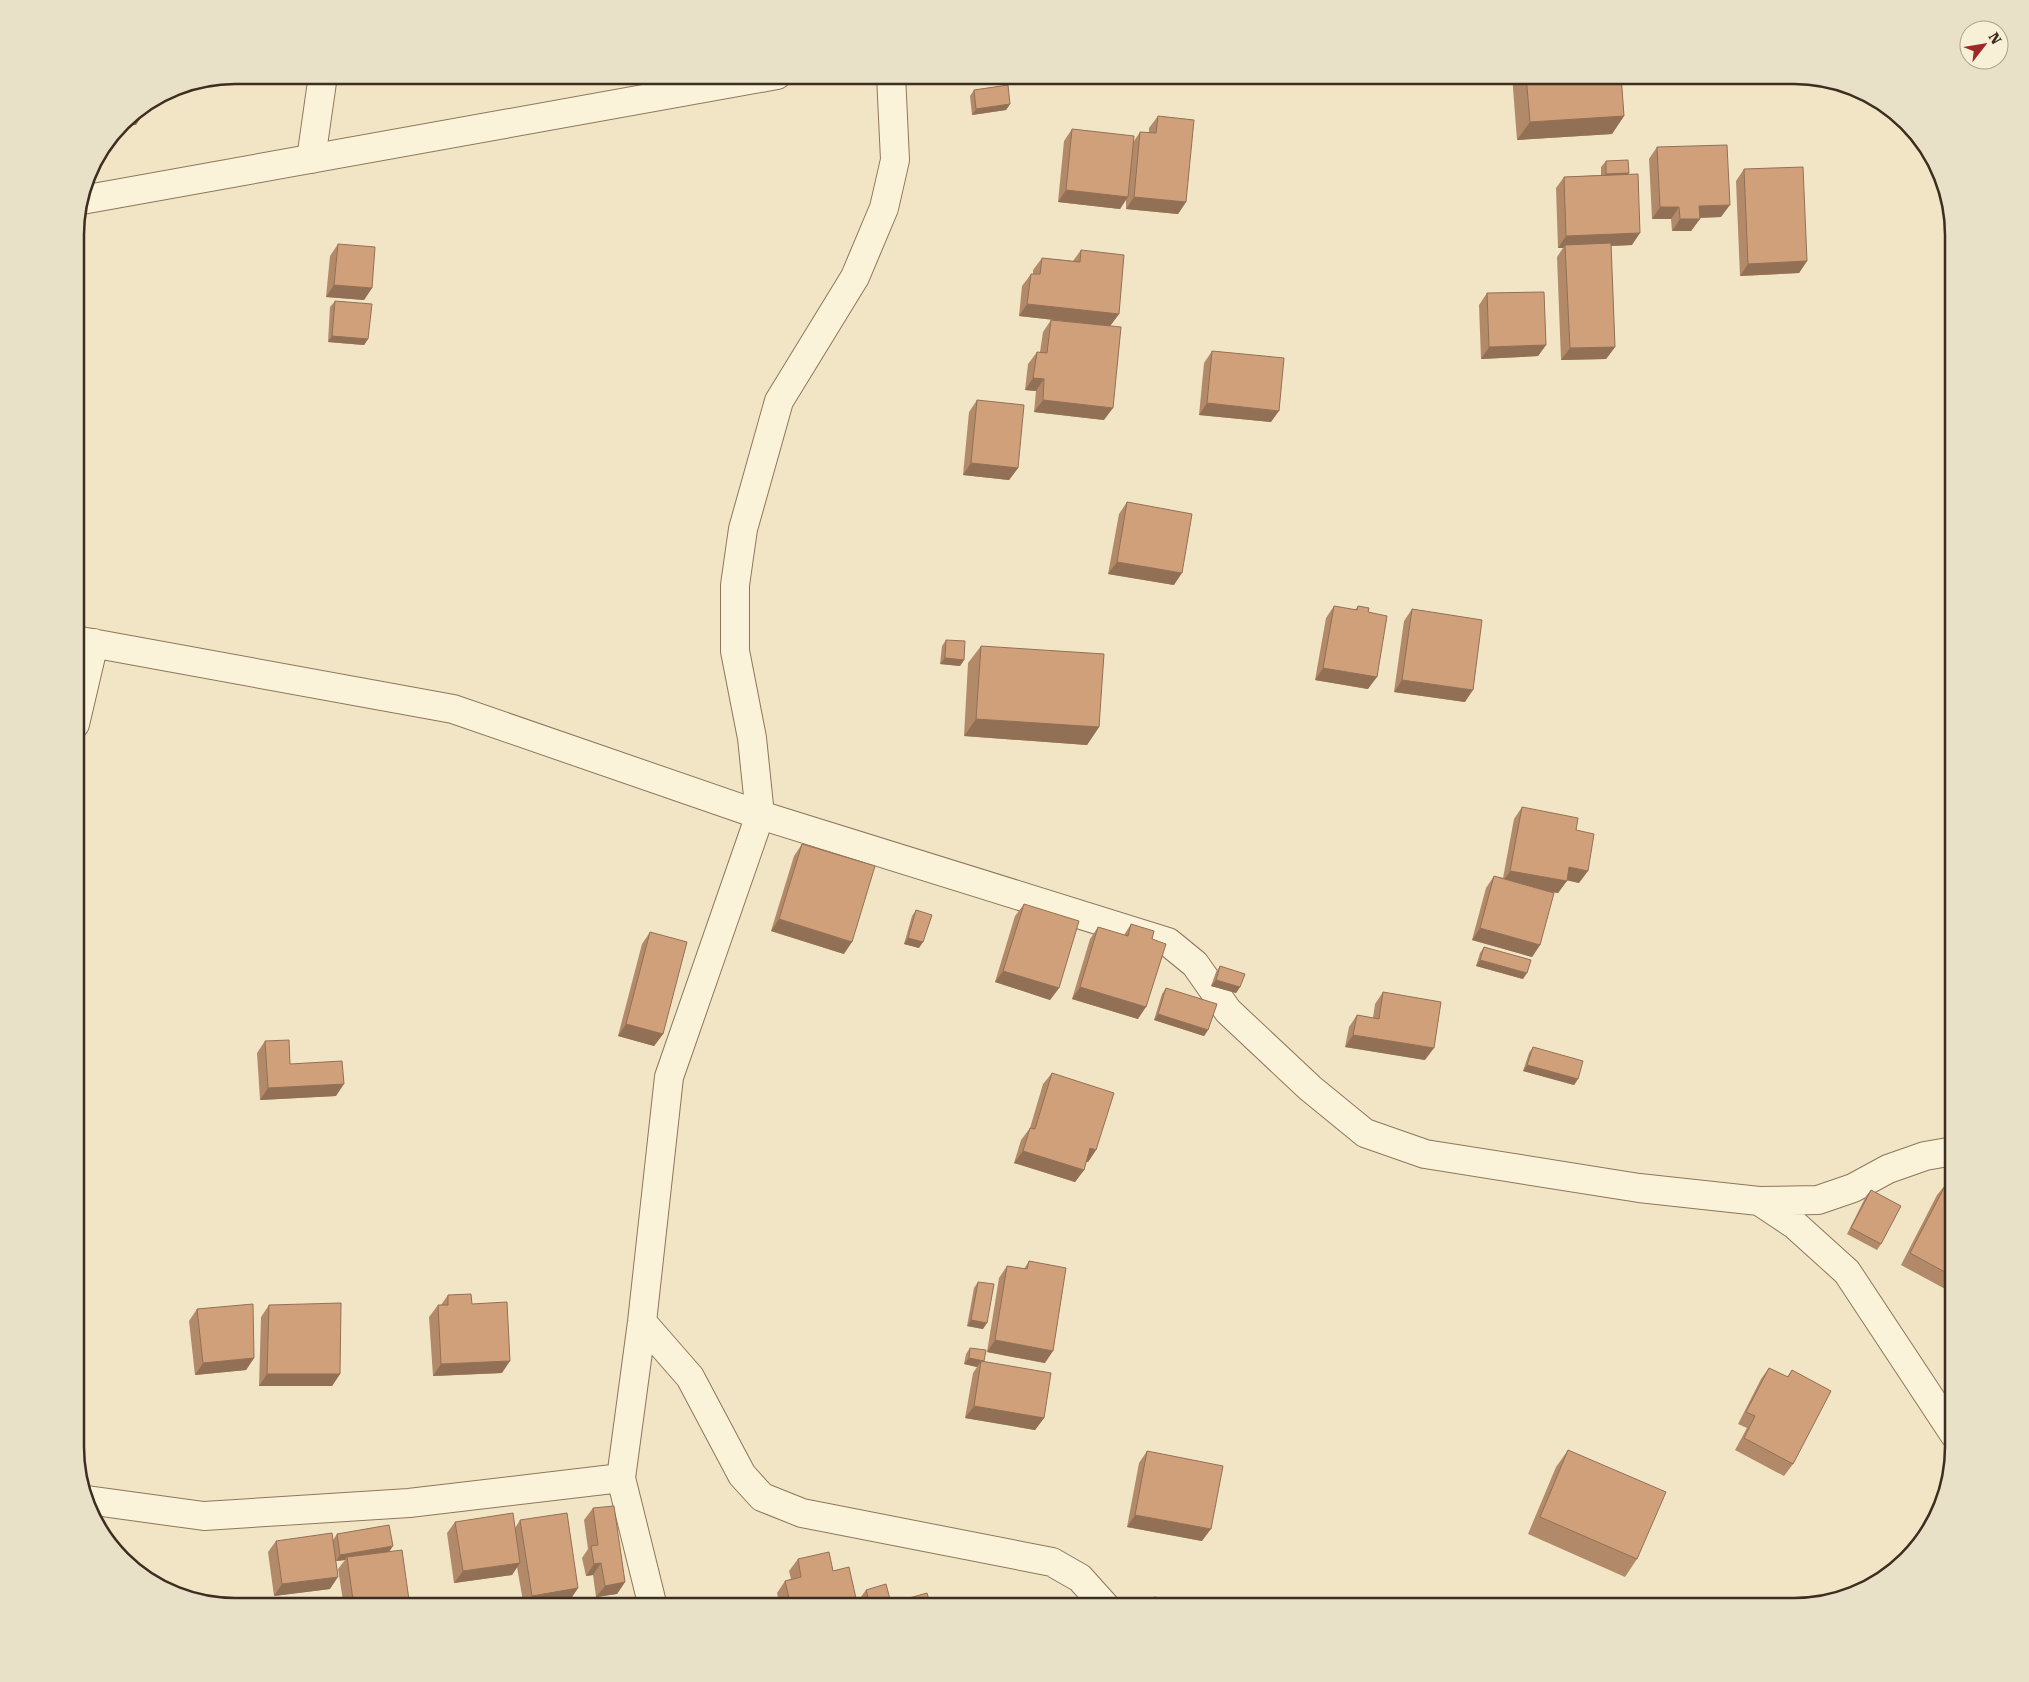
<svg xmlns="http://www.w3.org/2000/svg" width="2029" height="1682" font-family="'Roboto Serif',serif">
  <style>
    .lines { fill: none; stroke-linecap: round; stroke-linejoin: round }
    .minor-casing { stroke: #8d775a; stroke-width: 30 }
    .tertiary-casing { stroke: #8d775a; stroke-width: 30 }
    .minor { stroke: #fbf2da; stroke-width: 28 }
    .tertiary { stroke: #fbf2da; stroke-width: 28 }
    .wall { fill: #b38a69 }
    .shaded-wall { fill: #927055 }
    .building { fill: #d0a07a; stroke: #927055 }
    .rim { fill: none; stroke: #3d2e1f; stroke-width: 2.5 }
  </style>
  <rect width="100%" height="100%" fill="#f1e5c6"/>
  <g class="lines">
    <g class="minor-casing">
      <path id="minor" d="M311,159L323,75
        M75,640L453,709L760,815L1168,942L1195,964L1228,1011L1310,1088L1365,1133L1425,1154L1639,1188L1759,1201L1795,1225L1847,1272L1954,1434
        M75,724L94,643
        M1759,1201L1818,1200L1853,1188L1888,1169L1925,1156L1954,1151
        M642,1322L690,1377L742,1475L762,1497L802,1513L1052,1562L1080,1578L1106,1607
        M87,1500L204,1516L409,1503L621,1478
        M653,1607L621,1478L642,1322L669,1077L760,815L752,738L735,651V585L743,529L779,401L855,277L884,208L895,160L891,75"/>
    </g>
    <g class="tertiary-casing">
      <path id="tertiary" d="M82,200L777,75"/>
    </g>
    <use href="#minor" class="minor"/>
    <use href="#tertiary" class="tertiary"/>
  </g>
  <path class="wall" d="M1512,75H1621L1624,116L1612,134L1517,140Z
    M974,90L1010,104L1006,110L972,115L970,96Z
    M1158,116L1186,202L1178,214L1126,209V199L1120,209L1058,202L1064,141L1072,129L1134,141L1140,132L1149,133V128Z
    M1657,147L1721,217L1700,218L1691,231H1672L1671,219H1652L1649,159Z
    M1606,161L1629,173L1628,174L1632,245L1611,246L1615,347L1606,359L1561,360L1557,257L1563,248H1558L1556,188L1564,177L1601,175V167Z
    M1744,169L1807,261L1799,273L1740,276L1736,181Z
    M338,244L372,288L364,300L326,297L330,256Z
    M1081,250L1119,314L1110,326L1104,420L1034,412L1036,391L1025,390L1028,364L1037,352H1040L1043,332L1051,320H1054L1019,316L1022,286L1031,274H1033V270L1042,258L1073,261Z
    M1487,293L1546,345L1538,356L1481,359L1479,305Z
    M335,301L368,339L364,345L328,342L330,307Z
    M1212,351L1271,422L1199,415L1204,363Z
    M977,400L1018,468L1009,480L963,475L969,412Z
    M1127,502L1174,585L1108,574L1119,514Z
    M1334,606L1355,610L1358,606L1368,612V689L1315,680L1326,618Z
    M1412,609L1465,702L1394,692L1404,621Z
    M946,640L964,660L960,666L940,664L942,646Z
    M981,646L1099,727L1087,745L964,736L968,663Z
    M1522,807L1576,830L1579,883L1567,880L1558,893L1549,892L1540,945L1532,957L1472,940L1486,888L1494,876L1503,878L1514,819Z
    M802,844L844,954L771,931L794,856Z
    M1024,904L1059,988L1050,1000L995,982L1015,916Z
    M916,910L919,948L904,944L912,916Z
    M1131,924L1152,939L1138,1019L1072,999L1090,939L1098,927L1124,935Z
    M650,932L663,1034L654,1046L618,1036L642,944Z
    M1484,947L1523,979L1476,966L1480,953Z
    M1220,966L1240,987L1236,993L1211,986L1216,972Z
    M1166,988L1208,1030L1204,1036L1154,1020L1162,994Z
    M1383,992L1425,1060L1345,1047L1349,1027L1357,1015L1373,1018L1375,1004Z
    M265,1041L290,1064L336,1096L260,1100L257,1053Z
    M1533,1047L1578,1079L1574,1085L1523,1071L1529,1053Z
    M1052,1073L1096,1150L1088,1162L1086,1161L1084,1170L1075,1182L1014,1163L1021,1140L1030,1128L1043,1084Z
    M1946,1184L1954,1188V1279L1947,1290L1901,1265L1937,1195Z
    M1871,1190L1881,1244L1877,1250L1847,1234L1866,1196Z
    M1029,1261L1045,1363L987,1352L999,1278L1007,1266L1024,1269Z
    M978,1282L983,1329L967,1326L974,1288Z
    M448,1295L472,1304L502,1373L433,1376L429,1317L438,1305H441Z
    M269,1305L340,1374L332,1386H259L261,1317Z
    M197,1309L254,1358L246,1370L195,1375L189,1321Z
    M970,1348L983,1362L1044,1418L1035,1430L965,1418L973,1373L977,1367L964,1364L966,1354Z
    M1769,1368L1787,1377L1792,1370L1793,1464L1784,1476L1735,1450L1747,1428L1738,1424L1761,1379Z
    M1568,1450L1637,1559L1625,1577L1528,1534L1556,1467Z
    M1147,1451L1202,1541L1127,1527L1139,1463Z
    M593,1508L625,1582L617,1594L596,1597L593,1575L586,1576L582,1558L588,1549L584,1520Z
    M520,1520L578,1588L570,1600L529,1607H524L517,1567L512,1575L454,1583L447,1533L455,1522L515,1528Z
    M337,1534L389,1552L410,1607H344L338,1569L345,1560L336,1561L330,1589L274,1596L268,1552L276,1541L333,1540Z
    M798,1559L833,1571L858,1607H780L777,1593L785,1581L791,1579L789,1571Z
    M866,1590L891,1603L931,1607H859L857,1602Z
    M1154,1597L1203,1607H1147Z"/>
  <path class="shaded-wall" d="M1010,104L1006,110L972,115L976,109Z
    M142,107H148L136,125H122L129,115Z
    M1624,116L1612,134L1517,140L1530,122Z
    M1629,173L1624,179L1601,180L1606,174Z
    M1066,190L1128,197L1120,209L1058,202Z
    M1134,197L1186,202L1178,214L1126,209Z
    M1730,205L1721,217L1691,218L1699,206Z
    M1660,207H1679L1671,219H1652Z
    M1680,219H1700L1691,231H1672Z
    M1640,233L1632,245L1565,248V245L1563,248H1558L1566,236Z
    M1807,261L1799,273L1740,276L1748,264Z
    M334,285L372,288L364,300L326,297Z
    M1027,304L1119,314L1110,326L1019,316Z
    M332,336L368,339L364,345L328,342Z
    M1546,345L1538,356L1481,359L1489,347Z
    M1615,347L1606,359L1561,360L1570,348Z
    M1033,378L1044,379L1036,391L1025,390Z
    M1043,400L1113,408L1104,420L1034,412Z
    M1207,403L1279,411L1271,422L1199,415Z
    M971,463L1018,468L1009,480L963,475Z
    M1117,562L1182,573L1174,585L1108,574Z
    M945,658L964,660L960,666L940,664Z
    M1323,668L1377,677L1368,689L1315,680Z
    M1402,680L1473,690L1465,702L1394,692Z
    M976,719L1099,727L1087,745L964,736Z
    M1569,867L1588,871L1579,883L1561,879Z
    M1510,871L1567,881L1558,893L1502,883Z
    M779,919L852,942L844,954L771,931Z
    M1480,928L1540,945L1532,957L1472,940Z
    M908,938L923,942L919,948L904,944Z
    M1480,960L1527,973L1523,979L1476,966Z
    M1003,971L1059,988L1050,1000L995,982Z
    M1216,980L1240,987L1236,993L1211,986Z
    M1080,987L1146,1007L1138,1019L1072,999Z
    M1158,1014L1208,1030L1204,1036L1154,1020Z
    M626,1024L663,1034L654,1046L618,1036Z
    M1353,1035L1434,1048L1425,1060L1345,1047Z
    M1527,1065L1578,1079L1574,1085L1523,1071Z
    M344,1084L336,1096L260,1100L268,1088Z
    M1090,1148L1096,1150L1088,1162L1082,1160Z
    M1023,1151L1084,1170L1075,1182L1014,1163Z
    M971,1320L987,1323L983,1329L967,1326Z
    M995,1340L1053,1351L1045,1363L987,1352Z
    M254,1358L246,1370L195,1375L203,1363Z
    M969,1358L984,1361L980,1366L981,1361L977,1367L964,1364Z
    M510,1361L502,1373L433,1376L441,1364Z
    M267,1374H340L332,1386H259Z
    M974,1406L1044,1418L1035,1430L965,1418Z
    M75,1419H83L78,1425H75Z
    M1135,1515L1211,1529L1202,1541L1127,1527Z
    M393,1546L389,1552L347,1557L345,1560L336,1561L340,1555Z
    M520,1563L512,1575L454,1583L463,1571Z
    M601,1563L593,1575L586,1576L594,1564Z
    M338,1577L330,1589L274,1596L282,1584Z
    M625,1582L617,1594L596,1597L605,1586Z
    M578,1588L570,1600L524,1607L532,1596Z"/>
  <path class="building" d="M1526,75H1621L1624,116L1530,122Z
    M1008,85L1010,104L976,109L974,90Z
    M148,103V107H142Z
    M1158,116L1194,120L1186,202L1134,197L1140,132L1156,133Z
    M1072,129L1134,136L1128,197L1066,190Z
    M1727,145L1730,205L1699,206L1700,219H1680L1679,207H1660L1657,147Z
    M1628,160L1629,173L1606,174V161Z
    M1803,167L1807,261L1748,264L1744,169Z
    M1638,174L1640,233L1566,236L1564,177Z
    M1611,243L1615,347L1570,348L1565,245Z
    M338,244L375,247L372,288L334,285Z
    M1081,250L1124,255L1119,314L1027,304L1031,274H1040L1042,258L1080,262Z
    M1544,292L1546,345L1489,347L1487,293Z
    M335,301L372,304L368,339L332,336Z
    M1051,320L1121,327L1113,408L1043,400L1044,379L1033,378L1037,352L1047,353Z
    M1212,351L1284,358L1279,411L1207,403Z
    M977,400L1024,405L1018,468L971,463Z
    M1127,502L1192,514L1182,573L1117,562Z
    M1334,606L1357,610L1358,606L1369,608L1368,612L1387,616L1377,677L1323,668Z
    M1412,609L1482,620L1473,690L1402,680Z
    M946,640L965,641L964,660L945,658Z
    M981,646L1104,654L1099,727L976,719Z
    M1522,807L1578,818L1576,830L1594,834L1588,871L1569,867L1567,881L1510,871Z
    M802,844L875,866L852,942L779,919Z
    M1494,876L1554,893L1540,945L1480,928Z
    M1024,904L1079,921L1059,988L1003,971Z
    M916,910L932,915L923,942L908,938Z
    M1131,924L1154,931L1152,939L1166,944L1146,1007L1080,987L1098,927L1128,936Z
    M650,932L687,942L663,1034L626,1024Z
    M1484,947L1531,960L1527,973L1480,960Z
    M1220,966L1245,974L1240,987L1216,980Z
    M1166,988L1217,1004L1208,1030L1158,1014Z
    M1383,992L1441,1002L1434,1048L1353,1035L1357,1015L1379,1019Z
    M289,1040L290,1064L342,1061L344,1084L268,1088L265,1041Z
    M1533,1047L1583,1061L1578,1079L1527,1065Z
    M1052,1073L1114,1093L1096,1150L1090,1148L1084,1170L1023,1151L1030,1128L1035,1129Z
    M1946,1184L1954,1188V1277L1910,1253Z
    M1871,1190L1901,1206L1881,1244L1851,1228Z
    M1029,1261L1066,1268L1053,1351L995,1340L1007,1266L1027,1269Z
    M978,1282L994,1284L987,1323L971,1320Z
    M471,1294L472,1304L507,1302L510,1361L441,1364L438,1305H448V1295Z
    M341,1303L340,1374H267L269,1305Z
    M253,1304L254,1358L203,1363L197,1309Z
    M970,1348L986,1350L984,1361L969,1358Z
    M981,1361L1051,1373L1044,1418L974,1406Z
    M1769,1368L1788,1377L1792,1370L1831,1391L1793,1464L1744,1438L1755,1416L1746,1412Z
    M75,1389L84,1390L83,1419H75Z
    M1568,1450L1666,1492L1637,1559L1540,1517Z
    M1147,1451L1223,1466L1211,1529L1135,1515Z
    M614,1506L625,1582L605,1586L601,1563L594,1564L591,1546L598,1545L593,1508Z
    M513,1513L520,1563L463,1571L455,1522Z
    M567,1513L578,1588L532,1596L520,1520Z
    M389,1525L393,1546L340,1555L337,1534Z
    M332,1533L338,1577L282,1584L276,1541Z
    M402,1550L410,1607H354L347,1557Z
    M829,1552L833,1571L849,1567L858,1607H791L785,1581L801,1577L798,1559Z
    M886,1584L891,1603L927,1593L931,1607H871L866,1590Z
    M1154,1597L1203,1604V1607H1152Z
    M341,1599L342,1607H299Z
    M596,1602L598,1607H568Z"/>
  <path d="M0 0H2029V1682H0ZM235 84H1794A151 151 0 0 1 1945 235V1447A151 151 0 0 1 1794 1598H235A151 151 0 0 1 84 1447V235A151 151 0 0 1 235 84Z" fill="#e8e0c7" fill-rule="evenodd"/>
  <path class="rim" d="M235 84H1794A151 151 0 0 1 1945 235V1447A151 151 0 0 1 1794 1598H235A151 151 0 0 1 84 1447V235A151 151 0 0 1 235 84Z"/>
  <g transform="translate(1984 45) rotate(59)"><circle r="24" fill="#f7efd6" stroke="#ada28d"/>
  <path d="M0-4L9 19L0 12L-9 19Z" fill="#9f2927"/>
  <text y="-8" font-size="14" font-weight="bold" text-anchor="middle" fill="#3d2e1f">N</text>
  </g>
</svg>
